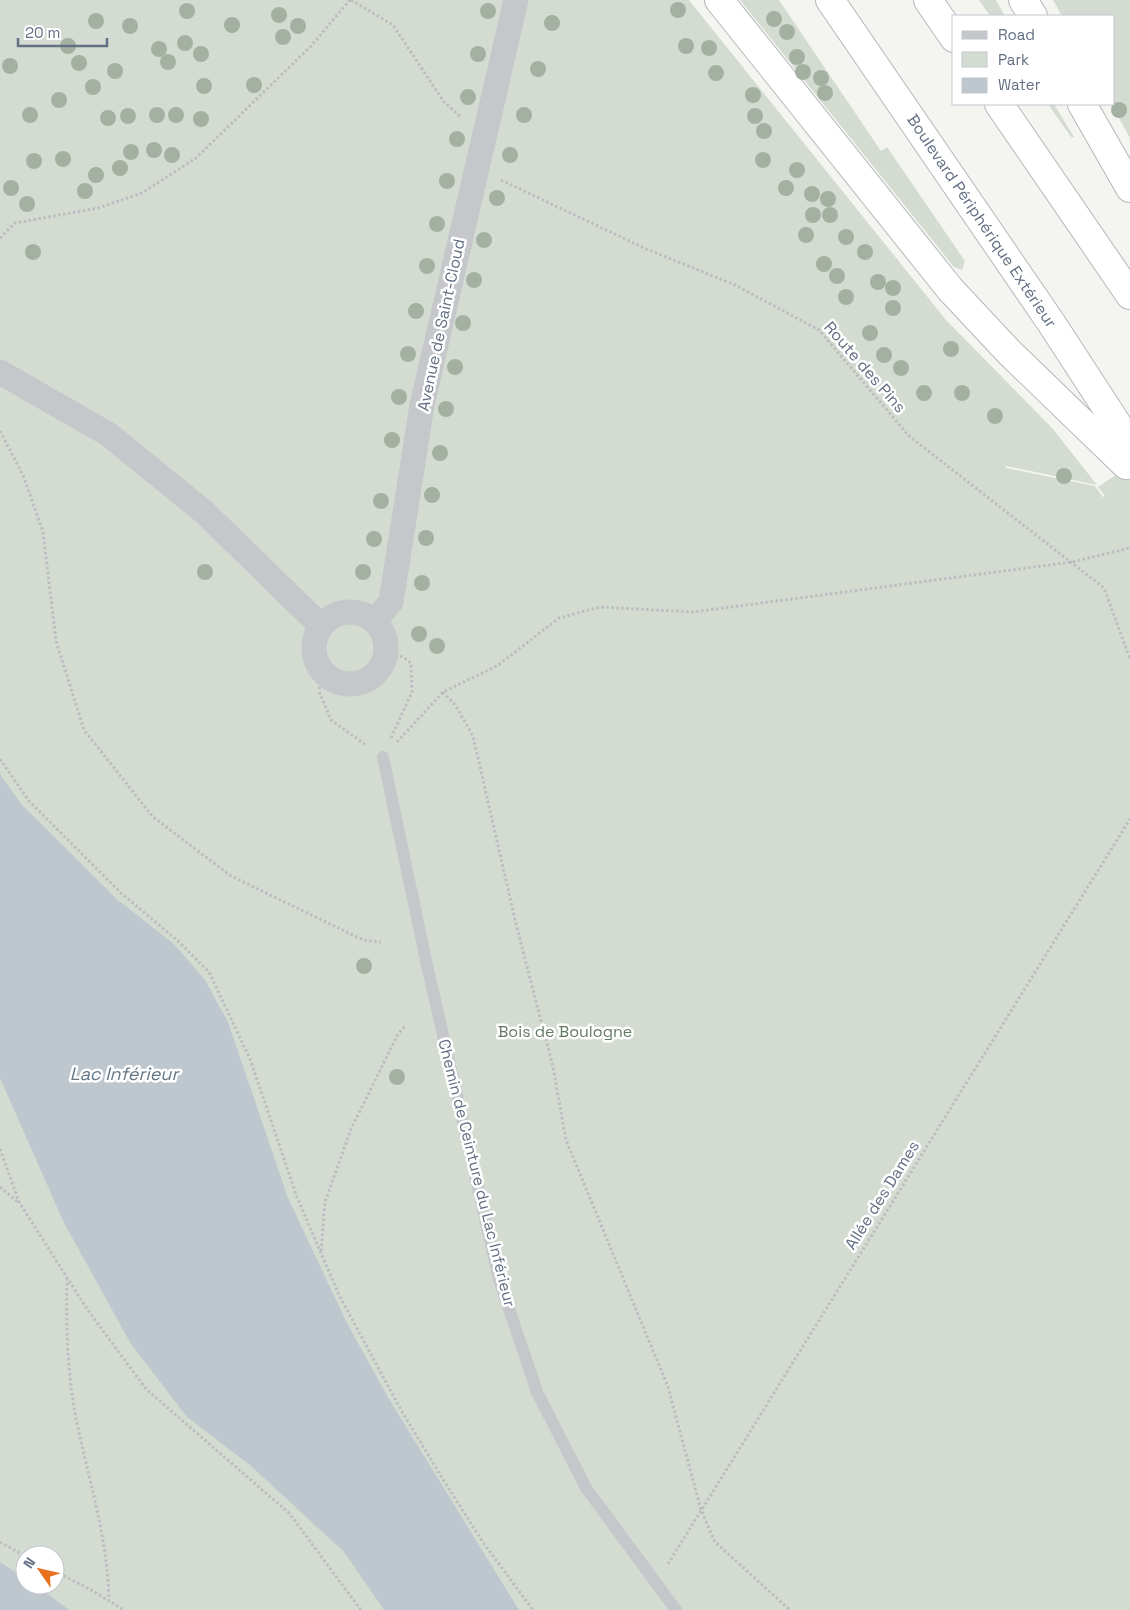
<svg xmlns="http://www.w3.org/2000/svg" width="1130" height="1610" font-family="'Space Grotesk',sans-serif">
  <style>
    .green { fill: #d4dcd2; fill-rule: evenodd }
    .water { fill: #bfc7ce }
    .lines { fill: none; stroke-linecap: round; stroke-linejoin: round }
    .trunk-casing { stroke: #b5b7bb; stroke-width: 30 }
    .path { stroke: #bcbdc0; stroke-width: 3; stroke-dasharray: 2.5 2.5; stroke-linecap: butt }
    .service { stroke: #c5c7cb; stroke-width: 12 }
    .minor { stroke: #c5c7cb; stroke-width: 25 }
    .trunk { stroke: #fff; stroke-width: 28 }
    .tree { fill: #a4b1a2 }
    .labels { text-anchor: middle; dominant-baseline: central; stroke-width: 5; stroke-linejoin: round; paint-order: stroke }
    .street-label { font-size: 16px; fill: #636f83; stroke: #fff }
    .park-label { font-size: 16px; fill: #637a62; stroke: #fff }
    .water-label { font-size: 18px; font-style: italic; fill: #637787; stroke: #fff }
  </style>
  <rect width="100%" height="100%" fill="#f4f5f1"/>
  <path class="green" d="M0,0H689L946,320L1053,429L1097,485L1006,466V468L1095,486L1103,497L1105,496L1098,487L1130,465V1610H0ZM25,1555H55V1585H25Z
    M740,0H779L881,151L887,147L965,261L962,270L954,267Z
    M979,0H996L1005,16H990Z
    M1053,0H1130V138L1111,104H1114V16H1062Z
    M1048,104H1054L1074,137H1071Z"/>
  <path class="water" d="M0,774L22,805L118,900L174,944L205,980L228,1022L288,1198L347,1323L386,1394L519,1610H384L344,1552L251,1466L187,1417L131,1344L64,1223L0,1078Z
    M0,1562L25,1578V1585H36L69,1610H0Z"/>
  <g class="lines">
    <g class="trunk-casing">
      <path id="trunk" d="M719,0L950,289L1009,352L1126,465
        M830,0L1052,324L1130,444
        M928,0L954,38
        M1023,0L1033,16
        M999,104L1130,295
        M1082,104L1130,188"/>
    </g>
    <path class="path" d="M351,0L393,25L444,102L461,117
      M501,180L644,248L735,285L819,330L909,436L1104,588L1130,659
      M0,238L15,223L98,208L142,193L196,158L311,46L350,0
      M0,431L23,475L43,532L56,641L84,730L153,817L231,876L363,940L381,942
      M388,647L411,663L412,692L391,738
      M322,672L319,691L331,720L366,745
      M443,692L456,706L473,736L516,924L553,1067L566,1140L668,1387L701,1510L715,1542L790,1610
      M397,742L443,692L497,666L559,618L600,607L693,612L1072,562L1130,548
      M0,759L29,801L121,893L178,941L209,972L250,1059L297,1197L339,1295L401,1410L444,1481L482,1541L533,1610
      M0,1149L19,1202L87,1309L146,1389L289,1513L361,1610
      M0,1187L18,1202
      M321,1251L325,1202L351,1129L398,1034L405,1026
      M67,1278C66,1324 67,1372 76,1418C88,1478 108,1538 109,1601
      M0,1542L25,1556
      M668,1564L1130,819
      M55,1571L91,1590L124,1610"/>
    <path class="service" d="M383,757L427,965L499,1279L537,1392L586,1488L676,1610"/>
    <path class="minor" d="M0,372L108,434L204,512L321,626
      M314 648a36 36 0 1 1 72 0a36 36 0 1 1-72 0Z
      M375,620L391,602L422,405L516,0"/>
    <use href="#trunk" class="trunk"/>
  </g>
  <g class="tree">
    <circle cx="678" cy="10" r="8"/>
    <circle cx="187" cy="11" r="8"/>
    <circle cx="488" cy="11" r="8"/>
    <circle cx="279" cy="15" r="8"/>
    <circle cx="774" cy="19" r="8"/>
    <circle cx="96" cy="21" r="8"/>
    <circle cx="552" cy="23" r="8"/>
    <circle cx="232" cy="25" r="8"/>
    <circle cx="130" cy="26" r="8"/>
    <circle cx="298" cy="26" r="8"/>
    <circle cx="787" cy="32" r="8"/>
    <circle cx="283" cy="37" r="8"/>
    <circle cx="185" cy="43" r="8"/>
    <circle cx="68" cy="46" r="8"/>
    <circle cx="686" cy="46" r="8"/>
    <circle cx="709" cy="48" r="8"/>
    <circle cx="159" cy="49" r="8"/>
    <circle cx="201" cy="54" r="8"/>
    <circle cx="478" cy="54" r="8"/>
    <circle cx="797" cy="57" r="8"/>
    <circle cx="168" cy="62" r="8"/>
    <circle cx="79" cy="63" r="8"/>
    <circle cx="10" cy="66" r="8"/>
    <circle cx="538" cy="69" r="8"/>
    <circle cx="115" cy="71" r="8"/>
    <circle cx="803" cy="72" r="8"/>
    <circle cx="716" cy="73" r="8"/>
    <circle cx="821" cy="78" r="8"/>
    <circle cx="254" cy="85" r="8"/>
    <circle cx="204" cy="86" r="8"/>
    <circle cx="93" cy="87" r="8"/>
    <circle cx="825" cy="93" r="8"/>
    <circle cx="753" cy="95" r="8"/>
    <circle cx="468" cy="97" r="8"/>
    <circle cx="59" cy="100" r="8"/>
    <circle cx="1119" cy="110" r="8"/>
    <circle cx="30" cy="115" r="8"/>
    <circle cx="157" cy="115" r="8"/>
    <circle cx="176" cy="115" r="8"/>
    <circle cx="524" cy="115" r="8"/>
    <circle cx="128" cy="116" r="8"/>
    <circle cx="755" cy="116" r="8"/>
    <circle cx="108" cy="118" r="8"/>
    <circle cx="201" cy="119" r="8"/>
    <circle cx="764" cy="131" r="8"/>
    <circle cx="457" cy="139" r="8"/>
    <circle cx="154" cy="150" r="8"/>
    <circle cx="131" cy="152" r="8"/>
    <circle cx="172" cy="155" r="8"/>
    <circle cx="510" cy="155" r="8"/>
    <circle cx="63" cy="159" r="8"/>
    <circle cx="763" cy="160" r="8"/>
    <circle cx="34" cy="161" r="8"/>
    <circle cx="120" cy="168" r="8"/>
    <circle cx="797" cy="170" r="8"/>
    <circle cx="96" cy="175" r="8"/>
    <circle cx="447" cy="181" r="8"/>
    <circle cx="11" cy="188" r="8"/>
    <circle cx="786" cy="188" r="8"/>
    <circle cx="85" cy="191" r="8"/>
    <circle cx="812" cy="194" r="8"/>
    <circle cx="497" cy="198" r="8"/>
    <circle cx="828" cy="199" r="8"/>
    <circle cx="27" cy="204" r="8"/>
    <circle cx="813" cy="215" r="8"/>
    <circle cx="830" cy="215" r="8"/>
    <circle cx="437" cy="224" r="8"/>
    <circle cx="806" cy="235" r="8"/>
    <circle cx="846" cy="237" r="8"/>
    <circle cx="484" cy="240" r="8"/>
    <circle cx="33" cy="252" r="8"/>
    <circle cx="865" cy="252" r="8"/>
    <circle cx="824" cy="264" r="8"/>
    <circle cx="427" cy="266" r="8"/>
    <circle cx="837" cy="276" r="8"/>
    <circle cx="474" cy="280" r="8"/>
    <circle cx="878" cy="282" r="8"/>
    <circle cx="893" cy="288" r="8"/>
    <circle cx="846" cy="297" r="8"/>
    <circle cx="893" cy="308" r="8"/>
    <circle cx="416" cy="311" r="8"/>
    <circle cx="463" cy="323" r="8"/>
    <circle cx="870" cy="333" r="8"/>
    <circle cx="951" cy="349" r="8"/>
    <circle cx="408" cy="354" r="8"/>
    <circle cx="884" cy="355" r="8"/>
    <circle cx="455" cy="367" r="8"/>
    <circle cx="901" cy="368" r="8"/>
    <circle cx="924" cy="393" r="8"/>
    <circle cx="962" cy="393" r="8"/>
    <circle cx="399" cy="397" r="8"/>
    <circle cx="446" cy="409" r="8"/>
    <circle cx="995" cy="416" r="8"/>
    <circle cx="392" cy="440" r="8"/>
    <circle cx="440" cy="453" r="8"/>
    <circle cx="1064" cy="476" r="8"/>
    <circle cx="432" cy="495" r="8"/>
    <circle cx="381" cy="501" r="8"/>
    <circle cx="426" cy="538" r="8"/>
    <circle cx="374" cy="539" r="8"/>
    <circle cx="205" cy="572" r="8"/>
    <circle cx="363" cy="572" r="8"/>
    <circle cx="422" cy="583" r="8"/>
    <circle cx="419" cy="634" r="8"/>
    <circle cx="437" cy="646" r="8"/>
    <circle cx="364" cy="966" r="8"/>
    <circle cx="397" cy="1077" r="8"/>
  </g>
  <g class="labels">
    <g class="street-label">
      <text transform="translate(982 221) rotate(56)">Boulevard Périphérique Extérieur</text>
      <text transform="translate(441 325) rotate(-78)">Avenue de Saint-Cloud</text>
      <text transform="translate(865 367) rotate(49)">Route des Pins</text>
      <text transform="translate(477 1173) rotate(76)">Chemin de Ceinture du Lac Inférieur</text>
      <text transform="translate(882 1195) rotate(-58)">Allée des Dames</text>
    </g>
    <g class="park-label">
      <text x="565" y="1031">Bois de Boulogne</text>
    </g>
    <g class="water-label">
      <text x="124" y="1073">Lac Inférieur</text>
    </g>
  </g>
  <rect x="952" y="15" width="162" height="90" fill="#ffffff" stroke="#c1c5cd"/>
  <rect x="962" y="31" width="25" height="8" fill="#c5c7cb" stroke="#c1c5cd"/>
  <text x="998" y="40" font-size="15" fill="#636f83">Road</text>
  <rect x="962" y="52" width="25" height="15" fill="#d4dcd2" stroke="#c1c5cd"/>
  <text x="998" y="65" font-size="15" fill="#636f83">Park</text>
  <rect x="962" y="78" width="25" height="15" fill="#bfc7ce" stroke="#c1c5cd"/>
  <text x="998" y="90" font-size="15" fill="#636f83">Water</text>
  <g transform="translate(40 1570) rotate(304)"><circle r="24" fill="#ffffff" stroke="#c1c5cd"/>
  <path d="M0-4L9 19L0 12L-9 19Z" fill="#e8711f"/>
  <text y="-8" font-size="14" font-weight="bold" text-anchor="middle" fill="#636f83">N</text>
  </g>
  <path d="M18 38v8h89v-8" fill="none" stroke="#636f83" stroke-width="2.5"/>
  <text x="25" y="38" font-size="15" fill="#636f83" stroke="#ffffff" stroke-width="4" paint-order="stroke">20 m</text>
</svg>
